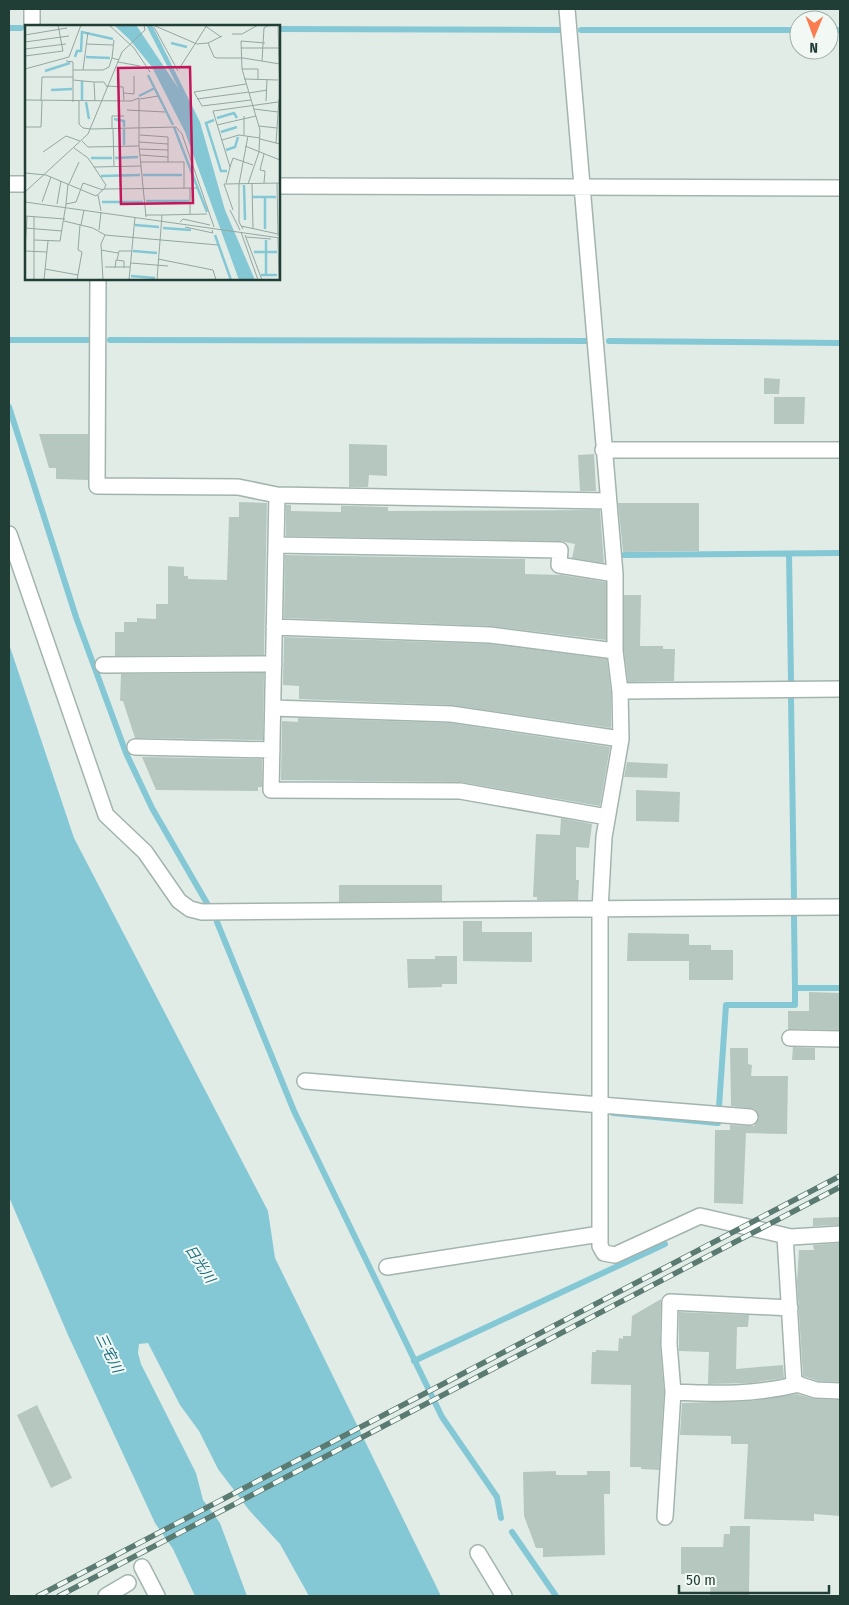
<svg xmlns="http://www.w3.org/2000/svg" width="849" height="1605" font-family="'Fira Sans Condensed','Noto Sans JP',sans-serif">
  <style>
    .water { fill: #85c8d5 }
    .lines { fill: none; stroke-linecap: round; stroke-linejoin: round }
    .stream { stroke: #85c8d5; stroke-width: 6 }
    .building { fill: #b6c7c0 }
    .minor-casing { stroke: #a3b4ae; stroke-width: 18 }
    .minor { stroke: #fff; stroke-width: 15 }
    .rail-casing { stroke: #5a7a72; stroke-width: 5.5 }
    .rail { stroke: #f2f9f5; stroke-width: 4; stroke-dasharray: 11; stroke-linecap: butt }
    .labels { text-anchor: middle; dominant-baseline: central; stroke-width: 4; stroke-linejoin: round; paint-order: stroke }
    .water-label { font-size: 14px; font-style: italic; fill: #176b7d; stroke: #f2f9f5 }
    .inset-river { fill: none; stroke: #85c8d5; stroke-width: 2.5 }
    .inset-road { fill: none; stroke: #94a6a0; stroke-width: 1 }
    .view { fill: #c2185b; fill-opacity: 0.15; stroke: #c2185b; stroke-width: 2.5 }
    .inset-edge { fill: none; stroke: #203e36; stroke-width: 2.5 }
  </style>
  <rect width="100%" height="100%" fill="#e1ece7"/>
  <path class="water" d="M9,644L74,838L268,1211L275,1258L441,1596H309L280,1544L249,1510L218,1469L199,1431L180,1405L148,1343L139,1344L138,1353L141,1364L196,1473L203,1500L220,1523L247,1596H195L173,1549L155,1523L68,1335L9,1197Z"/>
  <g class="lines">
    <path class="stream" d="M9,28H21
      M279,29L561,30
      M581,30H799
      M829,30H840
      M9,340H88
      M110,340L586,341
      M609,341L840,343
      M9,407L76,617L126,753L152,808L208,905
      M789,554L791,681
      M624,555L840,553
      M791,698L794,897
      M794,917L795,988H840
      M217,922L294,1111L442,1417L497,1497L501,1518
      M719,1107L726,1005H795V988
      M613,1113L718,1123
      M414,1361L665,1244
      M512,1532L556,1596"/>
  </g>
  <path class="building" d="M764,378L780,379L779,394H764Z
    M774,397H805L804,424H774Z
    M39,434H88V480L56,479V468H49Z
    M349,444L387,445V476L369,475L368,487H349Z
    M594,454L596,491H580L578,455Z
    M239,502L267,503L264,655L115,656V632H124V622H137V618L156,619V604H168V566L184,567V576H188V579L227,580L229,517H239Z
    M618,503H699V551L623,552Z
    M286,505H291V511L341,512V506H349L388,507V511L600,510L604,563L572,558L575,544L560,541L286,536Z
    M285,555L525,559V574L562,575L606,582V640L490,626L284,618Z
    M624,595H641L640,646H663V649H675L674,681L628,682L624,650Z
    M284,637L489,644L607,659L611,692V728L451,705L299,699V686L283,685Z
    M264,673L263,740L135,738L123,701H120L121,674Z
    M298,718L450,723L610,747L600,806L460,782L281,780L282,721L298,722Z
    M142,757L262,759V787H258V791L156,790Z
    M627,762L668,764L667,778L624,777Z
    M636,790L680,792L679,822L636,821Z
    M561,818L592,824L589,848L576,847V880H579L578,900H537V897H533L536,834L560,835Z
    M339,885H442V901L339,902Z
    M463,921H482V932H532V962L463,961Z
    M628,933L689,934V945H711V950H733V980H689V961H627Z
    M435,956H457V984H442V987L408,988L407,959H435Z
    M809,992L840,993V1030L788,1029V1011H809Z
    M793,1047L815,1048V1060H792Z
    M730,1048H748V1064L752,1065L751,1076H788L787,1134L746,1133L743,1204L714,1203L715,1130H730V1125L754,1126L759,1118L755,1109L731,1106Z
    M840,1217V1225L813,1226V1218Z
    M840,1243V1382L818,1381L803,1376L797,1282L799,1250H814L813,1245Z
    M661,1299L660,1344L664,1392L659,1470L641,1469V1467H630L631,1385L591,1384L592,1352H596V1350L618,1351L619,1338L623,1339V1336H631L632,1316Z
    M679,1312L749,1315L748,1327H737L736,1369L783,1365L784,1378L751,1383L708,1384L709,1352L679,1351Z
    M797,1394L815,1399L840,1400V1516L814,1514V1521L744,1519L748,1444H731V1436L680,1435L682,1403L752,1401Z
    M37,1405L72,1478L51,1488L17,1415Z
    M556,1471V1475H587V1471H610V1494H604L605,1555L543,1557V1548H536L524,1516L523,1472Z
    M730,1526H750L749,1596H710L711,1576L681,1574V1547H723L724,1534H730Z"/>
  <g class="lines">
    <g class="minor-casing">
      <path id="minor" d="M567,9L615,574V651L620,691L621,739L604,837L600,910V1246L604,1253L615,1255L700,1216L791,1237L840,1234
        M32,26V9
        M9,184H26
        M279,186L840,188
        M98,279L97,486L238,487L277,495L608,501
        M603,450H840
        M277,495L271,790L460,791L607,817
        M9,534L106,815L145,852L179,901L190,909L202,912L840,907
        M276,545L560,550L559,565L615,574
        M274,627L490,635L615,651
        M103,665L274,664
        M620,691L840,689
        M273,708L451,714L621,739
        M135,747L272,750
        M790,1038L840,1039
        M305,1081L750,1117
        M785,1236L794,1383L816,1390L840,1391
        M387,1267L600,1234
        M673,1392C718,1394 755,1395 799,1384
        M665,1517L673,1392L669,1344L670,1302L790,1308
        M478,1553L504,1596
        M142,1567L157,1596
        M106,1596L128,1583"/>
    </g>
    <use href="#minor" class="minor"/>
    <g class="rail-casing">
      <path id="rail" d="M38,1596L840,1176
        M59,1596L840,1187"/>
    </g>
    <use href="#rail" class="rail"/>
  </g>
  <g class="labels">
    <g class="water-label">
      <text transform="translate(200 1264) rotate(57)">日光川</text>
      <text transform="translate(109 1353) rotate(64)">三宅川</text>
    </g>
  </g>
  <g transform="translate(25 25)">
    <rect width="255" height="255" fill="#e1ece7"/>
    <path d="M89,0H111L154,64L121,0H127L175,97L200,185L230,255H214L160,107L127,42L105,15Z" fill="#85c8d5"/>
    <path class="inset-river" d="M146,18L162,22M50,32L52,26H56L57,7L88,14M61,32L85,33M20,46L45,38M123,50L148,100M57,56V75M26,65L47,64M114,71L130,63M61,77L64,94M192,93L209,88L212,93M89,94L99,96V102M189,95L181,98L196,146H202M149,102L182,187M99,104V120M196,107L212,102M201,125L210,122L213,112M66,133H87M90,133L113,132M118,150H157M76,151L115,150M219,160L220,195M228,172H251M240,172V204M121,176H164M77,177H118M110,200L134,202M138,203L166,205M190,210L206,255M241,215V250M108,226L132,228M229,227H252M236,250H252M106,251L130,253"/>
    <path class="inset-road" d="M84,0L109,23L125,47M128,0L172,19L183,18L189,32L192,33H218L255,39M179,0L196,12M253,0L255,69M129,2L153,46M207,9H217L233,0M0,10L42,3M0,17L44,11M183,18L197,11M61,19L88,20M216,23H255M0,24L41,19M0,31L38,26L33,0M87,33L89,15M41,36L48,37V45M237,36L239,3L244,0M93,37L115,41M0,44L44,32L56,0M154,44L182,0M217,44H233V54M58,45L63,7M219,54L253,55M48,55L69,57L70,76M69,57H79L82,62M221,59L169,67L177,81L226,75M82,61L98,62L99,75M99,68L109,69V51M224,68L242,65M115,74L133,71M172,74L224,67M0,75L106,76L114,73V121L121,192M16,76L17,52H48M54,76V99L58,103L66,104M241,76L242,54M48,77V45H78L84,42L87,33L94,35M229,84L253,87M102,85L140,87M192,100L231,91M234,101L252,103M0,102H16L17,76M87,103V91H99M88,103L89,141M66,104L151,102L157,109L189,202M115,110L143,112V137M219,110V91M235,114L255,119M197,115L214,110L235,113M57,116L63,122L114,121M114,117L143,119M251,118L254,74M220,121L255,135M49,123L63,133L81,160L79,164M114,124L143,125M18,127L41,111L55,116M239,129L235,145L240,146L239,158M115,130L143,132M115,137H159V163M69,142L116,141M205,142L208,133L228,140M0,148L21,150L71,171L79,164L172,163M201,158L205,142L188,86L253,77M252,158L253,211M44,159L54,137M223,159L234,127L235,105L217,44L216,16L240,18M227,159L228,204M165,163V189M0,167L63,109L97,27L120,5L119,0M73,170L76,186M0,177L255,213M17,177L26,152M32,179L36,156M41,179L43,159M205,185L215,205M208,185L199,159L255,158M120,190H137M0,191L40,194M2,191L0,226L22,227M9,191V255M39,196L68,203L80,210L193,220M155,197L158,194L185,200M56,200L59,185M216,201L253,209M160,202L188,208L187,205M0,203L37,206M218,204L214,197V159L223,111M74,205L76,187M216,207L233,255M220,210L237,255M221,212L246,214M253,213L254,255M9,215L35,216L41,179L51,177L58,158L78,165M76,225L93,228M133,234L188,245L191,255M92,235L94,226H107M106,238L143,241M80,242H105M90,243L91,235L99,236V243M20,244L53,250M19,255L23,216M52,255L57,227L53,225L55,200M78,255L76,219L80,210M104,255L110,192M132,255L137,190L182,189"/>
    <path class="view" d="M165,42L168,178L96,179L93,43Z"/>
    <rect width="255" height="255" class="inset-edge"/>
  </g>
  <rect width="849" height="1605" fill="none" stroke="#203e36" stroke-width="20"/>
  <g transform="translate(814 35) rotate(181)"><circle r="24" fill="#f2f9f5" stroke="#9eaea9"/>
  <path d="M0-4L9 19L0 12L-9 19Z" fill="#fa7d51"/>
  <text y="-8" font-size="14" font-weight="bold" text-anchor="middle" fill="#203e36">N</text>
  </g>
  <path d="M679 1585v8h150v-8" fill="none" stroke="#203e36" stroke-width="2.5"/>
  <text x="686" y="1585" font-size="15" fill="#203e36" stroke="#f2f9f5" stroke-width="4" paint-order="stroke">50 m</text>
</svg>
